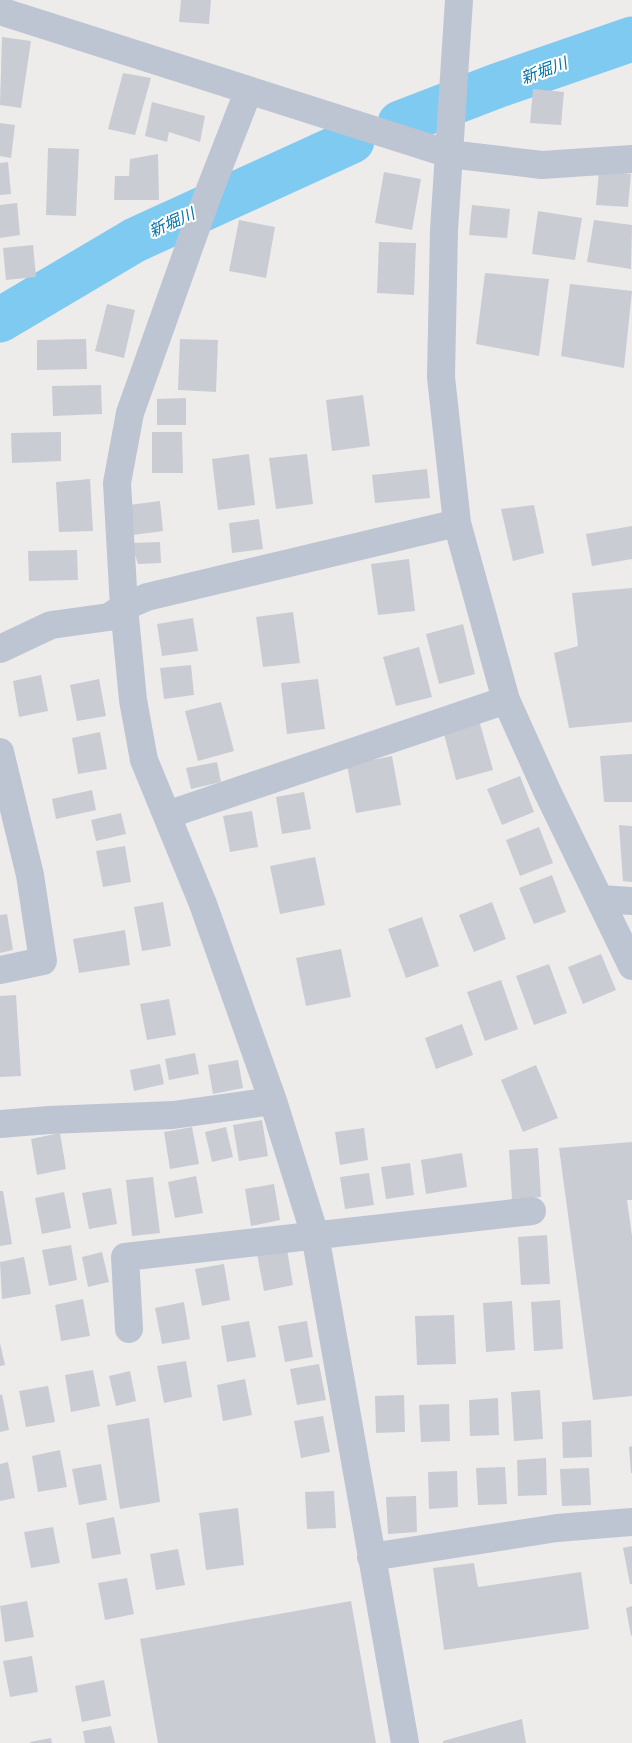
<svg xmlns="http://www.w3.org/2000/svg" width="632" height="1743" font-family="Signika,'Noto Sans JP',sans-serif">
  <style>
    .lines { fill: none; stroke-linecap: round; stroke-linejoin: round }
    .river { stroke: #7ecaf1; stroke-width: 45 }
    .building { fill: #caccd4 }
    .minor { stroke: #bdc5d2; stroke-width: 28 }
    .labels { text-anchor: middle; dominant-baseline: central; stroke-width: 4; stroke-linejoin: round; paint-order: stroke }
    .water-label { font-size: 16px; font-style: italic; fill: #0372ac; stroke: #fff }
  </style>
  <rect width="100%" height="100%" fill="#eeebeb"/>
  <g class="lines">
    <path class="river" d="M400,123L499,85L632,39
      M0,320L135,240L352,141"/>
  </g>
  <path class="building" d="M181,0H211L209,24L179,22Z
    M2,37L31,41L21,108L0,105Z
    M123,73L151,78L135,135L108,129Z
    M533,89L564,92L561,125L530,123Z
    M152,102L205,116L200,142L169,132L167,142L145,136Z
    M0,123L15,125L11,158L0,156Z
    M48,148L79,149L76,216L46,215Z
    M158,154L159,200H114L115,176H129L130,159Z
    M8,162L11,194L0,195V163Z
    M599,171L631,174L628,207L596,205Z
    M384,172L421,179L412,230L375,223Z
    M17,203L20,235L0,238V205Z
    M472,205L510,209L507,238L469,235Z
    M538,211L582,218L575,260L532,254Z
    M239,220L275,227L266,278L229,271Z
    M594,220L632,225L631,269L587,262Z
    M379,242L416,243L414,295L377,293Z
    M33,245L36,277L6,280L3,248Z
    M485,273L549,279L539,356L476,344Z
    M570,284L632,291L624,368L561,356Z
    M107,304L135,310L124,358L95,351Z
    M86,339L87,369L37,370V340Z
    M180,339L218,340L216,392L178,390Z
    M101,385L102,414L53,416L52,386Z
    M363,395L370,446L332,451L326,400Z
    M186,398V425H157V399Z
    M61,432V461L12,463L11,433Z
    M152,432H182L183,473H152Z
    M249,454L255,505L218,510L212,459Z
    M307,454L313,504L276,509L269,458Z
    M427,469L430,498L375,503L372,475Z
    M90,479L93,531L59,532L56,482Z
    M160,501L163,531L133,535L129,505Z
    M534,505L544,553L513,561L501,509Z
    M259,519L263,549L232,553L229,523Z
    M632,526V559L592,566L586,534Z
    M160,542L161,563L138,564L131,543Z
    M77,550L78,580L29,581L28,551Z
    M409,559L415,611L378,615L371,564Z
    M632,588V722L569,728L554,653L578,646L572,593Z
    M293,612L300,663L263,667L256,617Z
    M193,618L198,651L162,656L157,624Z
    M463,624L475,674L439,684L426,634Z
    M419,647L432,697L396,706L383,657Z
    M191,665L194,695L164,699L160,668Z
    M41,675L48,711L19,717L13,681Z
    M99,679L106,716L77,721L70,685Z
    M318,679L325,729L287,734L281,683Z
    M221,702L234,751L198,761L185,711Z
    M479,720L493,770L456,780L443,730Z
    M100,732L107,769L78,774L72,738Z
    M632,754V802H604L600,756Z
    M392,756L401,805L356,813L347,765Z
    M217,762L221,782L191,789L186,768Z
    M520,776L534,812L502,825L487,789Z
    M92,790L96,810L56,819L52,799Z
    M304,792L311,829L282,834L276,797Z
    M252,811L258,847L230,852L223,816Z
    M121,813L126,834L96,841L91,820Z
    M619,825L632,826V882L623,881Z
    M539,827L553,863L520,876L506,840Z
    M125,846L131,882L103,887L96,851Z
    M315,857L325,905L280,914L270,866Z
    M552,875L566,912L534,924L519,888Z
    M163,902L171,946L142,951L134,907Z
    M492,902L506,939L474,952L459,915Z
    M7,914L13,950L0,953V915Z
    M422,917L439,966L406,978L388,929Z
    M125,930L130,965L79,973L73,939Z
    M341,949L351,997L306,1006L296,958Z
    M601,954L616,990L583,1004L568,967Z
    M549,964L567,1013L534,1025L516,976Z
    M501,980L518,1029L485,1041L467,992Z
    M16,995L21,1076L0,1077V996Z
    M169,999L176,1035L147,1040L140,1004Z
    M462,1024L473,1055L436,1069L425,1038Z
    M195,1053L199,1074L169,1080L165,1059Z
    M238,1060L243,1088L213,1094L208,1065Z
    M160,1064L164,1084L134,1091L130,1070Z
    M536,1065L558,1118L523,1132L501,1080Z
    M262,1120L268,1156L239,1161L233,1125Z
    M192,1127L199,1164L170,1169L164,1132Z
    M226,1127L233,1157L212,1162L205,1132Z
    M364,1128L368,1160L340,1165L335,1132Z
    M60,1133L66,1169L37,1175L31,1139Z
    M632,1142V1200H627L632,1236V1396L593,1400L559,1148Z
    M538,1148L541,1197L512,1199L509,1150Z
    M462,1153L467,1187L426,1194L421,1160Z
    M410,1163L414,1195L386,1199L381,1167Z
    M369,1173L374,1205L345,1209L340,1177Z
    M196,1176L203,1213L175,1218L168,1182Z
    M153,1177L160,1233L132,1236L126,1180Z
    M274,1184L280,1220L251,1226L245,1189Z
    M111,1188L117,1224L89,1229L82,1193Z
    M0,1191H3L12,1244L0,1246Z
    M64,1192L71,1228L42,1234L35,1198Z
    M547,1235L550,1284L521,1285L518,1237Z
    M71,1245L77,1280L49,1286L42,1250Z
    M287,1249L293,1285L264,1291L257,1254Z
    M102,1252L109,1282L88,1287L82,1257Z
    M24,1257L31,1294L2,1299L0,1262Z
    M224,1264L230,1300L202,1306L195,1269Z
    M83,1299L90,1336L61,1341L55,1305Z
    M560,1300L563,1349L534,1351L531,1302Z
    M512,1301L515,1350L486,1352L483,1303Z
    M184,1302L190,1339L162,1344L155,1308Z
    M454,1315L456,1364L417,1365L415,1316Z
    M249,1321L256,1357L227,1362L221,1326Z
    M307,1321L313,1357L285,1362L278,1326Z
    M0,1343L5,1365L0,1366Z
    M186,1361L192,1397L164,1403L157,1366Z
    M319,1364L326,1400L297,1405L290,1369Z
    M93,1370L100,1406L71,1412L65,1375Z
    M130,1371L136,1401L116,1406L109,1376Z
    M245,1379L252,1415L223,1421L217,1385Z
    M48,1386L55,1422L26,1427L19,1391Z
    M540,1390L543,1439L514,1441L511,1392Z
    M2,1394L9,1430L0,1432V1395Z
    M404,1395L405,1432L376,1433L375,1396Z
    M498,1398L499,1435L470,1436L469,1400Z
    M449,1404L450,1441L421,1442L419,1405Z
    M323,1416L330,1452L301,1458L294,1421Z
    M149,1418L160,1502L120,1509L107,1425Z
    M591,1420L592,1457L563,1458L562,1422Z
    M632,1446V1473H631L629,1447Z
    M60,1450L67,1487L38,1492L32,1456Z
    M546,1458L547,1495L518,1496L517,1460Z
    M8,1462L15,1498L0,1501V1464Z
    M101,1464L107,1500L79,1505L72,1469Z
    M505,1467L507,1504L478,1505L476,1468Z
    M589,1468L591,1505L562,1506L560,1469Z
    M457,1471L458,1507L429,1509L428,1472Z
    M334,1491L336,1528L307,1529L305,1492Z
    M416,1496L417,1532L388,1534L386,1497Z
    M238,1508L244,1565L206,1570L199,1513Z
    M114,1517L121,1554L92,1559L86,1523Z
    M53,1527L60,1563L31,1568L24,1532Z
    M632,1546V1584H630L623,1548Z
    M178,1549L185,1585L156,1590L150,1554Z
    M474,1563L478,1587L581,1572L589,1629L444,1650L433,1568Z
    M127,1578L134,1614L105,1620L98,1583Z
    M27,1601L34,1637L5,1642L0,1606Z
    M351,1601L376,1743H158L140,1639Z
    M632,1606V1635L631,1636L626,1608Z
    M32,1656L38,1692L10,1697L3,1661Z
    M104,1680L111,1716L82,1722L75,1686Z
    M522,1719L526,1743H443V1741Z
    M111,1726L115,1743H85L83,1731Z
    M51,1738L52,1743H30V1742Z"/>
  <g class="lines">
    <path class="minor" d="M459,0L444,230L441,377L457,523L506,700L547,791L632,966
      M0,11L449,154L542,165L632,159
      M248,92L207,197L130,413L117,483L124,607L133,700L144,760L203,904L273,1101L315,1235L405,1743
      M0,649L51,625L109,617L124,607L147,597L457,523
      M0,752L30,875L43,961L0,970
      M167,815L506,700
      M600,899L632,901
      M0,1124L49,1120L173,1115L273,1101
      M129,1329L125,1257L532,1211
      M371,1557L557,1528L632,1522"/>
  </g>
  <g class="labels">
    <g class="water-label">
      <text transform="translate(544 71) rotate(-20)">新堀川</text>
      <text transform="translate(172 223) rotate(-24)">新堀川</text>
    </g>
  </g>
</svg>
